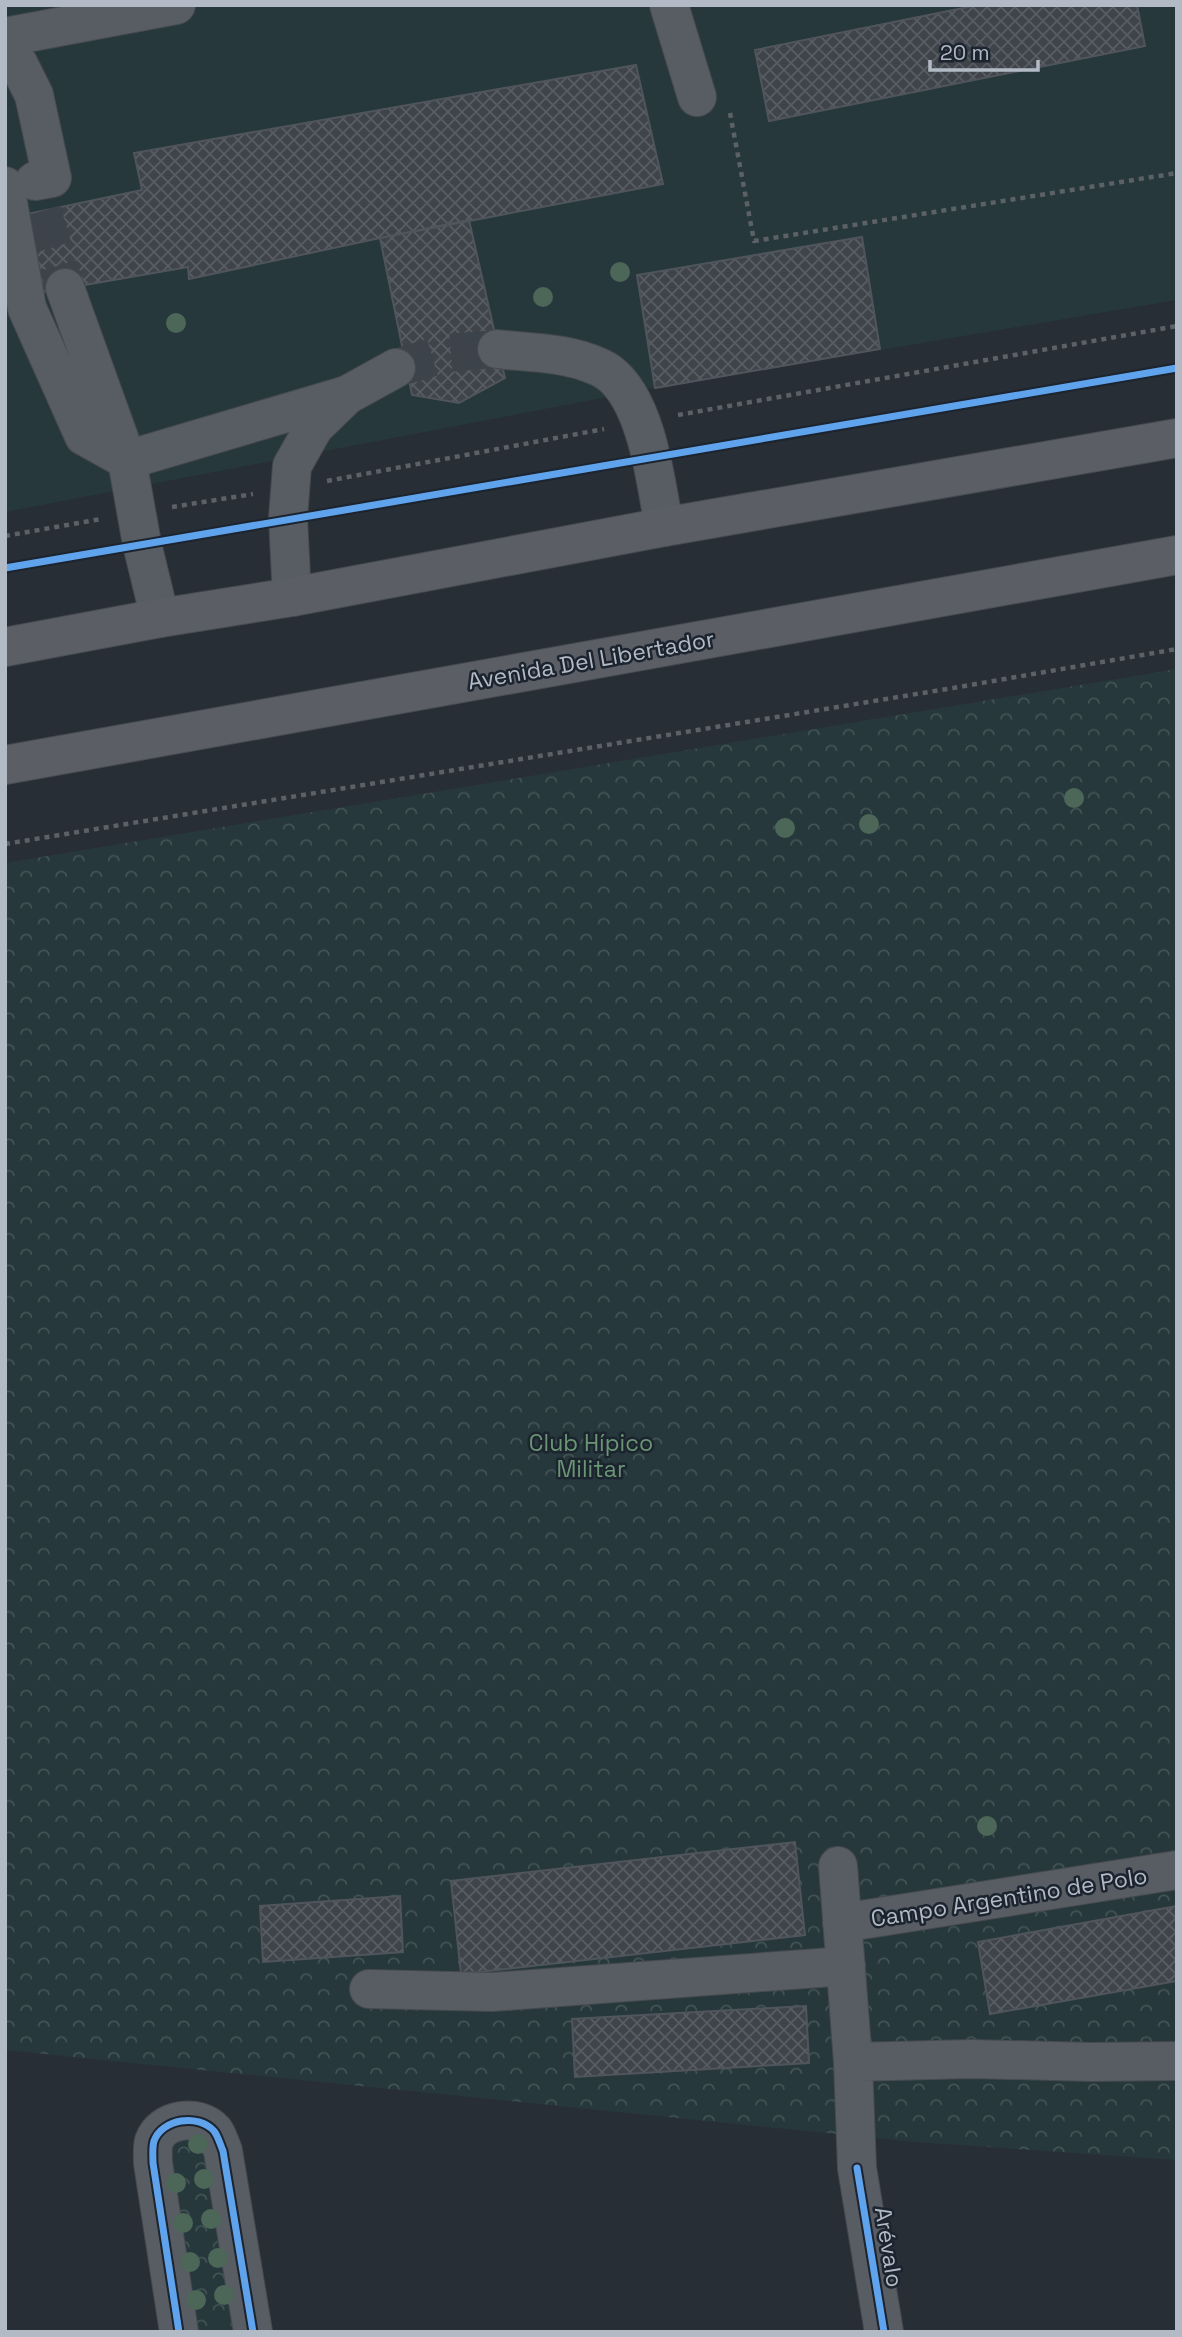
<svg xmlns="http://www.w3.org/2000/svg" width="1182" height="2337" font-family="'Space Grotesk',sans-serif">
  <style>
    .green { fill: #26383b }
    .park { fill: url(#park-crowns) }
    .building { fill: url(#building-cross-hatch); stroke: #50555d; stroke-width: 2 }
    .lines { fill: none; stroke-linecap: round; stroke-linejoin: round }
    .minor-tunnel { stroke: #3d434b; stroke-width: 38; stroke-dasharray: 38 19; stroke-linecap: butt }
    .minor-casing { stroke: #464a50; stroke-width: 40 }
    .major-casing { stroke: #464a52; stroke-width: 40 }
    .path { stroke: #5b6167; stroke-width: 4.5; stroke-dasharray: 5 5; stroke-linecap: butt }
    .minor { stroke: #585c63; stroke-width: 38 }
    .major { stroke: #5b5f65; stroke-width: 38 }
    .cycleway-casing { stroke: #1c242f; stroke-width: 11 }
    .cycleway { stroke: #60a3ed; stroke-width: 7 }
    .tree { fill: #4c6758 }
    .labels { text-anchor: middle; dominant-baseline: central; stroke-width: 5; stroke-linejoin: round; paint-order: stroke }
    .street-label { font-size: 23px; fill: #b2bac6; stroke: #1c242f }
    .park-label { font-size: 23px; fill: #6a9674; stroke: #1c242f }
  </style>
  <defs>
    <pattern id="park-crowns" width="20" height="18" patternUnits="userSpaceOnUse" patternTransform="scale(1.75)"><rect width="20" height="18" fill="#26383b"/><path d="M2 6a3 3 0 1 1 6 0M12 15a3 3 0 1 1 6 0" fill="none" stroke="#435356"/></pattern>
    <pattern id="building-cross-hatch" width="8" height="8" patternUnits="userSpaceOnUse" patternTransform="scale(1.75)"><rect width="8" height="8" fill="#3f444a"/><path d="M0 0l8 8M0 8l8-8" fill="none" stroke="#585d63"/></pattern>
  </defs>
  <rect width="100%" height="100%" fill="#282e35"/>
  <path class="green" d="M5,5H1177V300L655,388L5,512Z"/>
  <path class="park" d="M1177,669V2160L915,2142L5,2050V863Z
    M173,2137L203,2138L236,2332H197L165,2143Z"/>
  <path class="building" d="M978,5H1137L1145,46L769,121L755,50Z
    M636,65L663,184L380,238L189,279L188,267L33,294L18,216L142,190L134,153Z
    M469,220L505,378L459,403L412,395L380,238Z
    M862,237L880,349L655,388L637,275Z
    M795,1842L805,1935L461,1974L451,1881Z
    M400,1896L403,1952L263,1962L260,1906Z
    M1177,1906V1981L990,2014L978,1942Z
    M806,2006L809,2063L575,2077L572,2019Z"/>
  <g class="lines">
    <path class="minor-tunnel" d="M42,211L65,288
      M396,368L447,353L497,349"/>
    <g class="minor-casing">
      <path id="minor" d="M669,5L697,97
        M5,37L176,5
        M18,63L34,95L52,178L35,181
        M5,186L27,308L84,436L127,460L142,544L160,618
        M65,288L127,460L347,395
        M497,349C521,352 548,352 572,358C582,360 599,366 608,372C647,400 656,482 664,527
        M292,597L288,518L292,466L314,427L347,395L396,368
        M838,1866L853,2062L857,2168L884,2332
        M842,1923L1177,1870
        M369,1989L492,1992L846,1966
        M853,2062L972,2059L1092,2062L1177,2061
        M179,2332L153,2163C153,2157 152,2148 154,2141C162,2119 198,2113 214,2131C218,2136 220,2144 223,2151L253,2332"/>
    </g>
    <g class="major-casing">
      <path id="major" d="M5,647L160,618L292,597L664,527L1177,438
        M5,765L1177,555"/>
    </g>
    <path class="path" d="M730,113L754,241L1177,173
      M678,415L1177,326
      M327,481L604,429
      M172,507L253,494
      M5,536L101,519
      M5,844L953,688L1177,649"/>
    <use href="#minor" class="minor"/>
    <use href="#major" class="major"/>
    <g class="cycleway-casing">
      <path id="cycleway" d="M5,568L1177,368
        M857,2168L884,2332
        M179,2332L153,2163C153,2157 152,2148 154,2141C162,2119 198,2113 214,2131C218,2136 220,2144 223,2151L253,2332"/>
    </g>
    <use href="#cycleway" class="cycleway"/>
  </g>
  <g class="tree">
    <circle cx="620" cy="272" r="10"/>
    <circle cx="543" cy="297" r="10"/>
    <circle cx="176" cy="323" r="10"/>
    <circle cx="1074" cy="798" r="10"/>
    <circle cx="869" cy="824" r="10"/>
    <circle cx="785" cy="828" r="10"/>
    <circle cx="987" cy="1826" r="10"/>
    <circle cx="198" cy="2144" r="10"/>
    <circle cx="204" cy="2179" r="10"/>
    <circle cx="176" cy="2183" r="10"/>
    <circle cx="211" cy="2219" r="10"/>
    <circle cx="183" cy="2223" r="10"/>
    <circle cx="218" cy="2258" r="10"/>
    <circle cx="190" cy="2262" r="10"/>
    <circle cx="224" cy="2295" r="10"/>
    <circle cx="196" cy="2300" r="10"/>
  </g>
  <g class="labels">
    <g class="street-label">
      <text transform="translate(591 660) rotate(-10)">Avenida Del Libertador</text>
      <text transform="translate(1009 1897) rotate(-9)">Campo Argentino de Polo</text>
      <text transform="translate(889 2247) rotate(81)">Arévalo</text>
    </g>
    <g class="park-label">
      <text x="591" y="1443">Club Hípico<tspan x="591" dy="26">Militar</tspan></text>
    </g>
  </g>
  <rect width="1182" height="2337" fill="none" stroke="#b2bac6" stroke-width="14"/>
  <path d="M930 60v10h108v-10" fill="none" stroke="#b2bac6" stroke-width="3.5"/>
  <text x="940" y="60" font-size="21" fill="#b2bac6" stroke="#1c242f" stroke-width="5" paint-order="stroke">20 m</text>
</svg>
